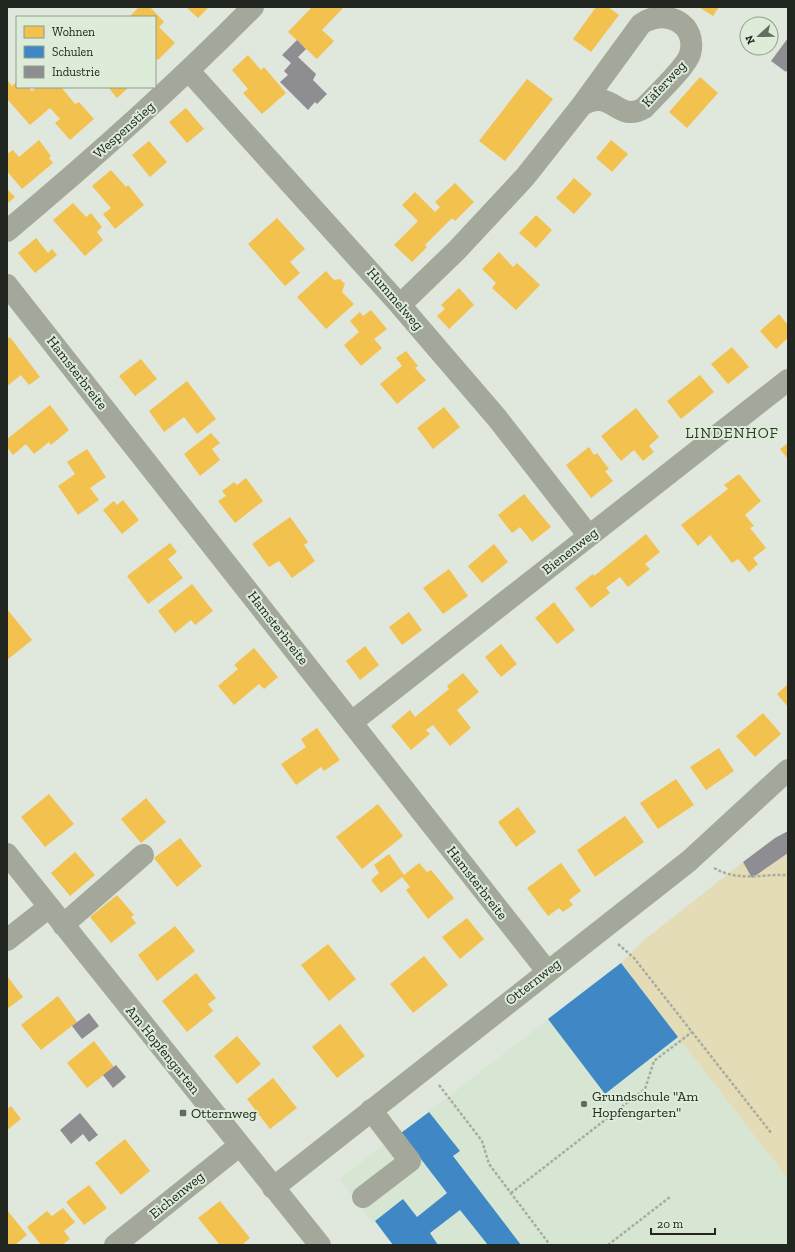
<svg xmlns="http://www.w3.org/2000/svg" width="795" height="1252" font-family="'Zilla Slab',serif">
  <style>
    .built { fill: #d7e6d3 }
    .green { fill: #e4dcb6 }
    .homes { fill: #f2c14e }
    .schools { fill: #3f88c5 }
    .industry { fill: #8d8d92 }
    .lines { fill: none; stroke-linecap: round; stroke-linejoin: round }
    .path { stroke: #a7aca1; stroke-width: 2.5; stroke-dasharray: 3 2; stroke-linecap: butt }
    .minor { stroke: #a4a89b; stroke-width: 22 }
    .poi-dot { fill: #646b62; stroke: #ddecd9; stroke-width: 1.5 }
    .labels { text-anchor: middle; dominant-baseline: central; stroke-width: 4; stroke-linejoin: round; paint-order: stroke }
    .street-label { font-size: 14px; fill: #212720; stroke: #ddecd9 }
    .poi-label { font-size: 14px; fill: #212720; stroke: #ddecd9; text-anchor: start }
    .neighbourhood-label { font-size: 15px; letter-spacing: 1px; fill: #2e3a2b; stroke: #ddecd9 }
  </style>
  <rect width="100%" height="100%" fill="#e0e8dd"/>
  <path class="built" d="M621,963L788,1179V1245H393L375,1221L373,1223L339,1179L400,1132L401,1133Z"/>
  <path class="green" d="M788,853V1179L621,963L644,940L743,862L752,878Z"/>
  <path class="homes" d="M139,7H150L164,22L159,27L175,43L158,60L155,58V17H129Z
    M186,7H209L198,18Z
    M312,7H344L322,30L334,41L317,59L288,32Z
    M596,7H608L619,15L591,52L573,39Z
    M699,7H719L713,16Z
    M248,55L261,70L264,67L286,93L262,114L243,93L248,89L232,70Z
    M700,77L718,93L687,128L669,112Z
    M527,79L553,99L505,161L479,141Z
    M7,80L12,86L17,81V87H28L32,91L37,87H61L75,104L79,102L94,119L70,140L55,123L60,119L50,108L30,125L7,99Z
    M108,87H129L117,98Z
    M186,108L204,129L187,143L169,122Z
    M39,140L51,156L49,158L53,163L22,189L7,171V154L13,150L19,157Z
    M611,140L628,154L612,172L596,158Z
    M149,141L167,162L150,177L132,155Z
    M111,170L126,187L128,185L144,205L115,229L103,214L111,208L92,186Z
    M574,178L592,194L574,214L556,198Z
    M455,183L474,202L455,221L452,218L425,245L427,247L412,262L394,245L418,221L402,205L415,192L435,212L440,207L435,202Z
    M8,190L15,197L7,204V191Z
    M73,203L86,217L91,213L102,227L97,232L103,240L85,256L53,220Z
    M536,215L552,230L536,248L519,233Z
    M277,218L305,249L290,262L300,273L285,286L248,244Z
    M36,238L48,253L52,249L57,255L35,273L18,253Z
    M499,252L513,267L517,263L540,285L516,310L492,288L496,283L482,269Z
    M326,271L334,280L340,279L345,284L342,292L354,304L326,329L297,297Z
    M459,288L474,305L449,329L437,316L445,309L441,305Z
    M371,310L387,329L374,339L382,348L361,366L344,345L359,332L350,321L360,312L363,316Z
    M779,314L788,325V338L776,349L760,331Z
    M10,337L40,377L29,385L21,375L7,386V339Z
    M732,347L749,367L728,384L711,364Z
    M406,351L418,366L415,368L426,380L397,404L380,384L402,366L396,358Z
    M141,359L157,379L135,396L119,376Z
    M700,375L714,392L681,419L667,401Z
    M187,381L216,419L197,434L184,417L164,432L149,411Z
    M50,405L69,430L51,445L49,442L34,454L26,444L13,455L7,447V439Z
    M444,407L460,427L433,449L417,428Z
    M636,408L659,437L649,446L654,452L643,461L634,450L621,461L601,436Z
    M211,433L220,443L212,449L220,460L200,476L184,454Z
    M788,443V459L780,449Z
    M589,447L594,455L597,453L609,469L605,471L613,481L591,498L566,465Z
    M87,449L106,477L90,488L99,500L78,515L58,486L75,474L67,462Z
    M739,474L761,501L745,515L754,526L750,528L766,548L753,558L758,564L749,572L738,559L732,563L710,535L698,546L681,525L728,489L724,485Z
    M246,478L263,501L235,523L218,501L226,496L222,491L234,482L237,485Z
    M524,494L551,527L532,542L520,527L512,533L498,515Z
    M123,500L139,520L122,534L103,510L114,501L117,505Z
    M290,517L308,542L304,545L315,561L292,578L279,561L269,567L252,544Z
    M646,534L660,552L645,564L650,569L628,587L620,577L606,588L610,593L591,608L575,588L593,574L594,576Z
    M170,543L177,552L168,559L183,578L148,604L127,576Z
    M494,544L508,562L482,583L468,566Z
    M449,569L468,596L443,614L423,588Z
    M192,584L213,611L195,625L191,620L175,633L158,611Z
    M554,602L575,630L557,644L535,618Z
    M7,609L32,640L7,660Z
    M409,612L422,630L402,645L389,627Z
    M501,644L517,664L501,677L485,657Z
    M365,646L379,665L360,680L346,661Z
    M254,648L278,677L264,689L259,684L234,705L218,686L238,669L234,665Z
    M463,673L479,692L457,710L471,728L450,746L433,725L426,730L430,734L411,750L391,726L410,710L415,717L449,689L447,686Z
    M788,684V707L777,694Z
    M763,713L781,734L755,757L736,736Z
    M317,728L340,760L324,771L321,767L296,785L281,764L306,747L301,739Z
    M719,748L734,771L706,790L690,767Z
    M676,779L694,805L658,829L640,803Z
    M49,794L74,824L45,847L21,817Z
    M146,798L166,822L141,843L121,819Z
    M378,804L403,836L362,869L336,837Z
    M518,807L536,832L516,847L498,822Z
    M625,816L644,842L595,877L577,850Z
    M180,838L202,866L177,887L154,858Z
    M75,852L95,875L70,896L51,873Z
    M389,854L404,875L419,863L427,872L431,870L454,898L428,919L406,890L410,887L402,877L381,893L371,880L379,873L374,865Z
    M561,863L581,891L569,900L573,905L563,912L559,908L548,916L527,888Z
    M117,895L134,915L131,917L136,923L111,943L90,917Z
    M467,918L484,939L460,959L442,937Z
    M175,926L195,951L157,981L138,955Z
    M328,944L356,979L329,1001L301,965Z
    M424,956L448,985L413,1013L390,984Z
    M196,973L216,998L208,1004L213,1011L187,1032L162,1001Z
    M7,976L23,997L7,1009Z
    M58,996L77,1022L41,1050L21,1025Z
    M340,1024L365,1056L337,1078L312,1047Z
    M237,1036L261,1064L237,1084L214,1056Z
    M94,1041L114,1067L87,1088L67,1063Z
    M273,1078L297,1108L270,1129L247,1099Z
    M11,1106L21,1119L7,1130V1109Z
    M125,1139L150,1171L121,1195L95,1163Z
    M89,1185L107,1208L84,1225L66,1202Z
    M220,1201L250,1238L242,1245H220L198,1218Z
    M63,1208L75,1222L64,1231L70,1239L62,1245H41L27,1227L47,1211L52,1216Z
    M7,1210L27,1235L15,1245H7Z"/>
  <path class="schools" d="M621,963L678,1037L605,1094L548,1019Z
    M429,1112L460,1151L453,1156L521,1245H488L460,1210L430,1233L438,1245H393L375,1221L403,1199L417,1217L447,1193L401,1133Z"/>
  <path class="industry" d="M788,38V69L786,72L771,61Z
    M297,40L306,49L298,57L316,74L313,80L327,94L317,104L315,102L308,110L280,82L288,75L284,71L291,63L282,55Z
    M788,831V853L752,878L743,862L775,838Z
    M89,1013L99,1026L82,1039L72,1026Z
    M116,1065L126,1077L113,1088L103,1075Z
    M80,1113L98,1135L89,1142L83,1134L71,1144L60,1130Z"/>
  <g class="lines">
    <path class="path" d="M714,868C738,882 762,874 788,875
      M618,944L634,958L772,1134
      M439,1085L482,1141L489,1164L550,1245
      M511,1193L645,1089L654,1061L692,1032
      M608,1245L670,1197"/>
    <path class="minor" d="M189,71L400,305L497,418L589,536
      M7,231C92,160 175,86 253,7
      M7,285L547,971
      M400,305L457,250L525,177L582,105L641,24C666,7 698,24 690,54C687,66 654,97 644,108C617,124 613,87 582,105
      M352,722L788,380
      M7,854L320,1245
      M63,925L143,855
      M7,940L49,907
      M273,1188L689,861L788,770
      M363,1197L410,1161L371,1110
      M115,1245L239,1146"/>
  </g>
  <g class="poi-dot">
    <circle cx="584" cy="1104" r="4"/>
    <rect x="179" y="1109" width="8" height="8" rx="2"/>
  </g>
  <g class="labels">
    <g class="street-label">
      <text transform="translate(664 84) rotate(-47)">Käferweg</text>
      <text transform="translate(124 130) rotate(-42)">Wespenstieg</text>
      <text transform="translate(395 299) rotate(49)">Hummelweg</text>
      <text transform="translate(77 373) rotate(52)">Hamsterbreite</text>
      <text transform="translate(570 551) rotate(-38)">Bienenweg</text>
      <text transform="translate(278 628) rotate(52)">Hamsterbreite</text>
      <text transform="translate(477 883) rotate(52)">Hamsterbreite</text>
      <text transform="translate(533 982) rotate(-38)">Otternweg</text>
      <text transform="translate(163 1050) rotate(51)">Am Hopfengarten</text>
      <text transform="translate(177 1195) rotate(-39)">Eichenweg</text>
    </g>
    <g class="poi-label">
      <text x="592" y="1096">Grundschule "Am<tspan x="592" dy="16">Hopfengarten"</tspan></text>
      <text x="191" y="1113">Otternweg</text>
    </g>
    <g class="neighbourhood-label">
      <text x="732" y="433">LINDENHOF</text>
    </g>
  </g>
  <rect width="795" height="1252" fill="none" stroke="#212720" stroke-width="16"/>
  <rect x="16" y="16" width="140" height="72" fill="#ddecd9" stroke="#929d8f"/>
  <rect x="24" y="26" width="20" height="12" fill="#f2c14e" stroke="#929d8f"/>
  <text x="52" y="36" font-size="12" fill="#212720">Wohnen</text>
  <rect x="24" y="46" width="20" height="12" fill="#3f88c5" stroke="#929d8f"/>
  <text x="52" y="56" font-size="12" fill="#212720">Schulen</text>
  <rect x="24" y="66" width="20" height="12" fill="#8d8d92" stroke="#929d8f"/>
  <text x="52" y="76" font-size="12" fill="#212720">Industrie</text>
  <g transform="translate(759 36) rotate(248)"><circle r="19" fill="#ddecd9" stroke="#929d8f"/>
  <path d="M0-3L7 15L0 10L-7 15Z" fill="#646b62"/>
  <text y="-6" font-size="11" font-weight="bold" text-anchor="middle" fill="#212720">N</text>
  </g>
  <path d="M651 1228v6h64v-6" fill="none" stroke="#212720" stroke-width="2"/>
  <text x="657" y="1228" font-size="12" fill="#212720" stroke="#ddecd9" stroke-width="3" paint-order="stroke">20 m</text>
</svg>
